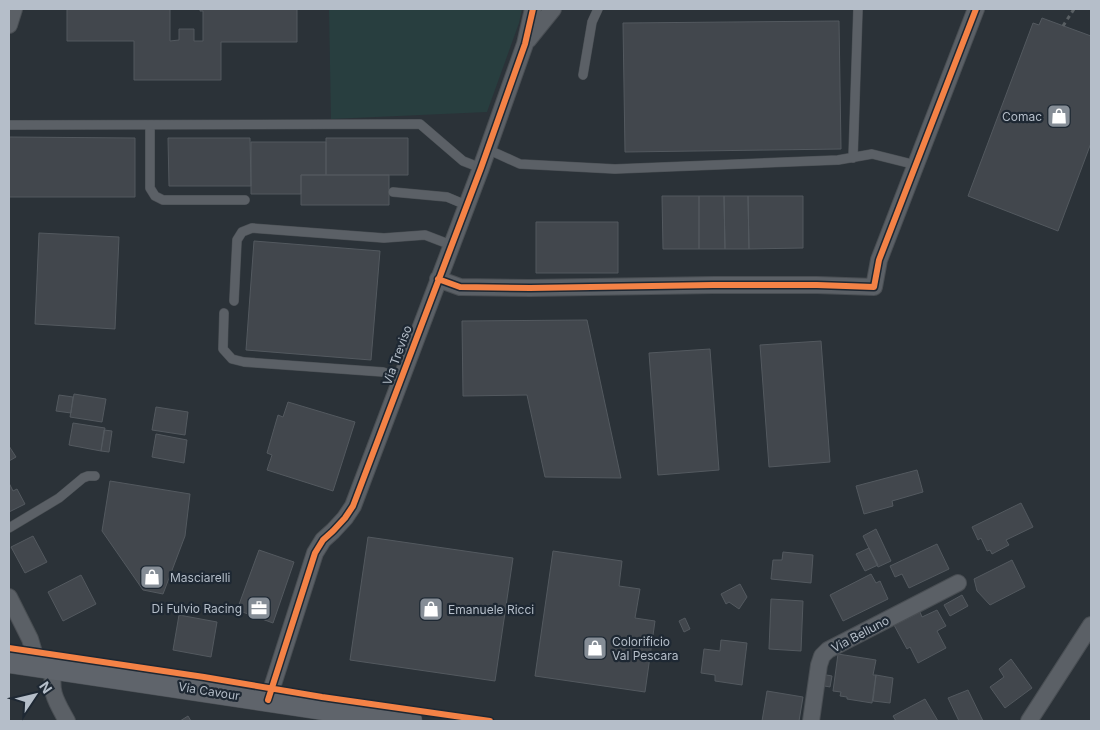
<svg xmlns="http://www.w3.org/2000/svg" width="1100" height="730" font-family="Inter,sans-serif">
  <style>
    .green { fill: #283e3f }
    .building { fill: #42474d; stroke: #53595f }
    .lines { fill: none; stroke-linecap: round; stroke-linejoin: round }
    .lane-casing { stroke: #494e53; stroke-width: 10 }
    .street-casing { stroke: #494e53; stroke-width: 18 }
    .secondary-casing { stroke: #494e53; stroke-width: 25 }
    .path { stroke: #595f63; stroke-width: 3; stroke-dasharray: 4 4; stroke-linecap: butt }
    .lane { stroke: #5b6066; stroke-width: 9 }
    .street { stroke: #5b6066; stroke-width: 16 }
    .secondary { stroke: #5f646b; stroke-width: 24 }
    .cycleway-casing { stroke: #1e2833; stroke-width: 9 }
    .cycleway { stroke: #f48246; stroke-width: 6 }
    .labels { text-anchor: middle; dominant-baseline: central; stroke-width: 4.5; stroke-linejoin: round; paint-order: stroke }
    .poi-label { font-size: 12px; fill: #b5bec9; stroke: #1e2833; text-anchor: start }
    .street-label { font-size: 12px; fill: #b5bec9; stroke: #1e2833 }
  </style>
  <rect width="100%" height="100%" fill="#2b3238"/>
  <path class="green" d="M329,9H522L519,23L487,112L331,119Z"/>
  <path class="building" d="M67,9H170V41L179,40V29H194V41H203V11H200V9H297V42H221V80H134V41H67Z
    M1042,18L1091,36V143L1058,231L968,196L1033,23L1039,25Z
    M839,21L841,149L625,152L623,23Z
    M9,137L135,138V197H9Z
    M168,138H250L251,186H169Z
    M326,138H408V175H326Z
    M251,142H326V175H301V194H251Z
    M301,175H389V205H301Z
    M662,196H699V249H663Z
    M699,196H724L725,249H699Z
    M724,196H748L749,249H725Z
    M748,196H803V248L749,249Z
    M536,222H618V273H536Z
    M39,233L119,237L115,329L35,324Z
    M254,241L380,251L371,360L246,350Z
    M587,320L621,478L545,477L527,395L463,396L462,321Z
    M821,341L830,462L769,467L760,345Z
    M710,349L719,470L658,475L649,353Z
    M74,394L106,399L102,422L70,417Z
    M59,395L73,397L71,413L56,411Z
    M288,402L355,422L333,491L267,470L272,455L267,453L278,415L283,417Z
    M156,407L188,412L185,435L152,430Z
    M73,423L105,428L101,451L69,445Z
    M104,430L112,431L109,452L101,451Z
    M156,434L187,440L184,463L152,457Z
    M9,446L16,457L9,461Z
    M917,470L923,492L892,501L893,506L864,514L856,486Z
    M110,481L190,494L185,536L163,594L143,590L102,531Z
    M9,483L13,491L17,489L25,504L9,512Z
    M1021,503L1033,527L1006,540L1009,545L992,554L990,550L987,551L981,538L978,540L972,527Z
    M876,529L891,561L878,567L863,536Z
    M33,536L47,562L25,573L11,547Z
    M368,537L513,558L495,681L350,660Z
    M937,544L949,569L909,588L902,574L895,577L890,566Z
    M869,548L878,565L865,571L856,554Z
    M259,550L294,562L273,623L237,610Z
    M553,551L622,561L619,586L640,589L635,618L655,621L645,692L535,676Z
    M783,552L813,555L811,583L771,579L773,560H782Z
    M1012,560L1025,587L990,605L977,591L974,579Z
    M871,574L876,583L880,581L888,599L843,621L830,595Z
    M81,575L96,604L63,621L48,592Z
    M740,584L747,597L739,609L729,602L726,604L721,594Z
    M962,595L968,606L950,616L944,605Z
    M771,599L803,601L801,651L769,649Z
    M937,610L946,626L937,631L946,648L918,663L910,647L907,649L894,625L920,612L922,617Z
    M179,615L217,622L211,657L173,650Z
    M685,618L690,629L684,632L679,621Z
    M721,640L747,643L742,685L715,681V675L701,673L704,649L720,651Z
    M838,654L876,660L873,675H876L872,703L847,699V697L840,696L841,692L833,691Z
    M1011,659L1032,688L1005,708L990,687L1004,677L999,669Z
    M821,674L832,676L830,687L819,685Z
    M876,675L893,678L890,703L873,701Z
    M968,690L983,721H959L948,698Z
    M767,691L803,697L799,721H762Z
    M925,699L938,721H896L893,716Z
    M188,716L191,721H180Z"/>
  <g class="lines">
    <g class="lane-casing">
      <path id="lane" d="M583,75L592,22L598,9
        M9,125L420,124L463,161L481,168
        M150,125V188L155,196L163,200H245
        M487,149L520,164L615,169L838,160L872,154L916,165
        M853,158L858,9
        M393,192L447,197L466,205
        M234,301L237,240L242,232L252,228L384,238L425,235L451,245
        M224,313L223,349L232,359L244,362L383,372L401,378
        M9,528L59,498L83,478L88,476H95"/>
    </g>
    <g class="street-casing">
      <path id="street" d="M9,25L14,9
        M528,40L553,9
        M438,279L460,287L530,288L713,285H817L874,287L879,260L976,9
        M9,597L30,639L38,666
        M54,668C49,692 56,701 67,721
        M268,700L315,553L323,540L333,531L345,518L353,506L481,168L525,44L533,9
        M811,721L819,665L822,656L828,650L958,583
        M1029,721L1091,625"/>
    </g>
    <g class="secondary-casing">
      <path id="secondary" d="M9,661L410,721"/>
    </g>
    <path class="path" d="M1063,26L1074,9"/>
    <use href="#lane" class="lane"/>
    <use href="#street" class="street"/>
    <use href="#secondary" class="secondary"/>
    <g class="cycleway-casing">
      <path id="cycleway" d="M438,279L460,287L530,288L713,285H817L874,287L879,260L976,9
        M9,648L204,677L322,697L490,721
        M268,700L315,553L323,540L333,531L345,518L353,506L481,168L525,44L533,9"/>
    </g>
    <use href="#cycleway" class="cycleway"/>
  </g>
  <defs>
    <g id="shop-square" transform="scale(1.25)"><rect x="-9" y="-9" width="18" height="18" rx="4" fill="#858d96" stroke="#1e2833"/><path d="M-5-2.5h2.3a2.7 3.5 0 0 1 5.4 0H5L5.5 6h-11ZM-1.5-2.5h3a1.5 2.3 0 0 0-3 0Z" fill="#fff"/></g>
    <g id="office-square" transform="scale(1.25)"><rect x="-9" y="-9" width="18" height="18" rx="4" fill="#858d96" stroke="#1e2833"/><path d="M-6-3h4V-5.5h4V-3h4V5H-6ZM-1-4.5V-3h2v-1.5ZM-6 0V1H6V0Z" fill="#fff"/></g>
  </defs>
  <g fill-rule="evenodd">
    <use href="#shop-square" x="1059" y="116"/>
    <use href="#shop-square" x="152" y="577"/>
    <use href="#office-square" x="259" y="608"/>
    <use href="#shop-square" x="431" y="609"/>
    <use href="#shop-square" x="595" y="648"/>
  </g>
  <g class="labels">
    <g class="poi-label">
      <text x="1042" y="116" text-anchor="end">Comac</text>
      <text x="170" y="577">Masciarelli</text>
      <text x="242" y="608" text-anchor="end">Di Fulvio Racing</text>
      <text x="448" y="609">Emanuele Ricci</text>
      <text x="612" y="641">Colorificio<tspan x="612" dy="14">Val Pescara</tspan></text>
    </g>
    <g class="street-label">
      <text transform="translate(397 355) rotate(-70)">Via Treviso</text>
      <text transform="translate(860 634) rotate(-28)">Via Belluno</text>
      <text transform="translate(209 691) rotate(9)">Via Cavour</text>
    </g>
  </g>
  <rect width="1100" height="730" fill="none" stroke="#b5bec9" stroke-width="20"/>
  <g transform="translate(35 695) rotate(55)" stroke="#1e2833" stroke-width="4" paint-order="stroke">
  <path d="M0-4L9 19L0 12L-9 19Z" fill="#b5bec9"/>
  <text y="-8" font-size="14" font-weight="bold" text-anchor="middle" fill="#b5bec9">N</text>
  </g>
</svg>
